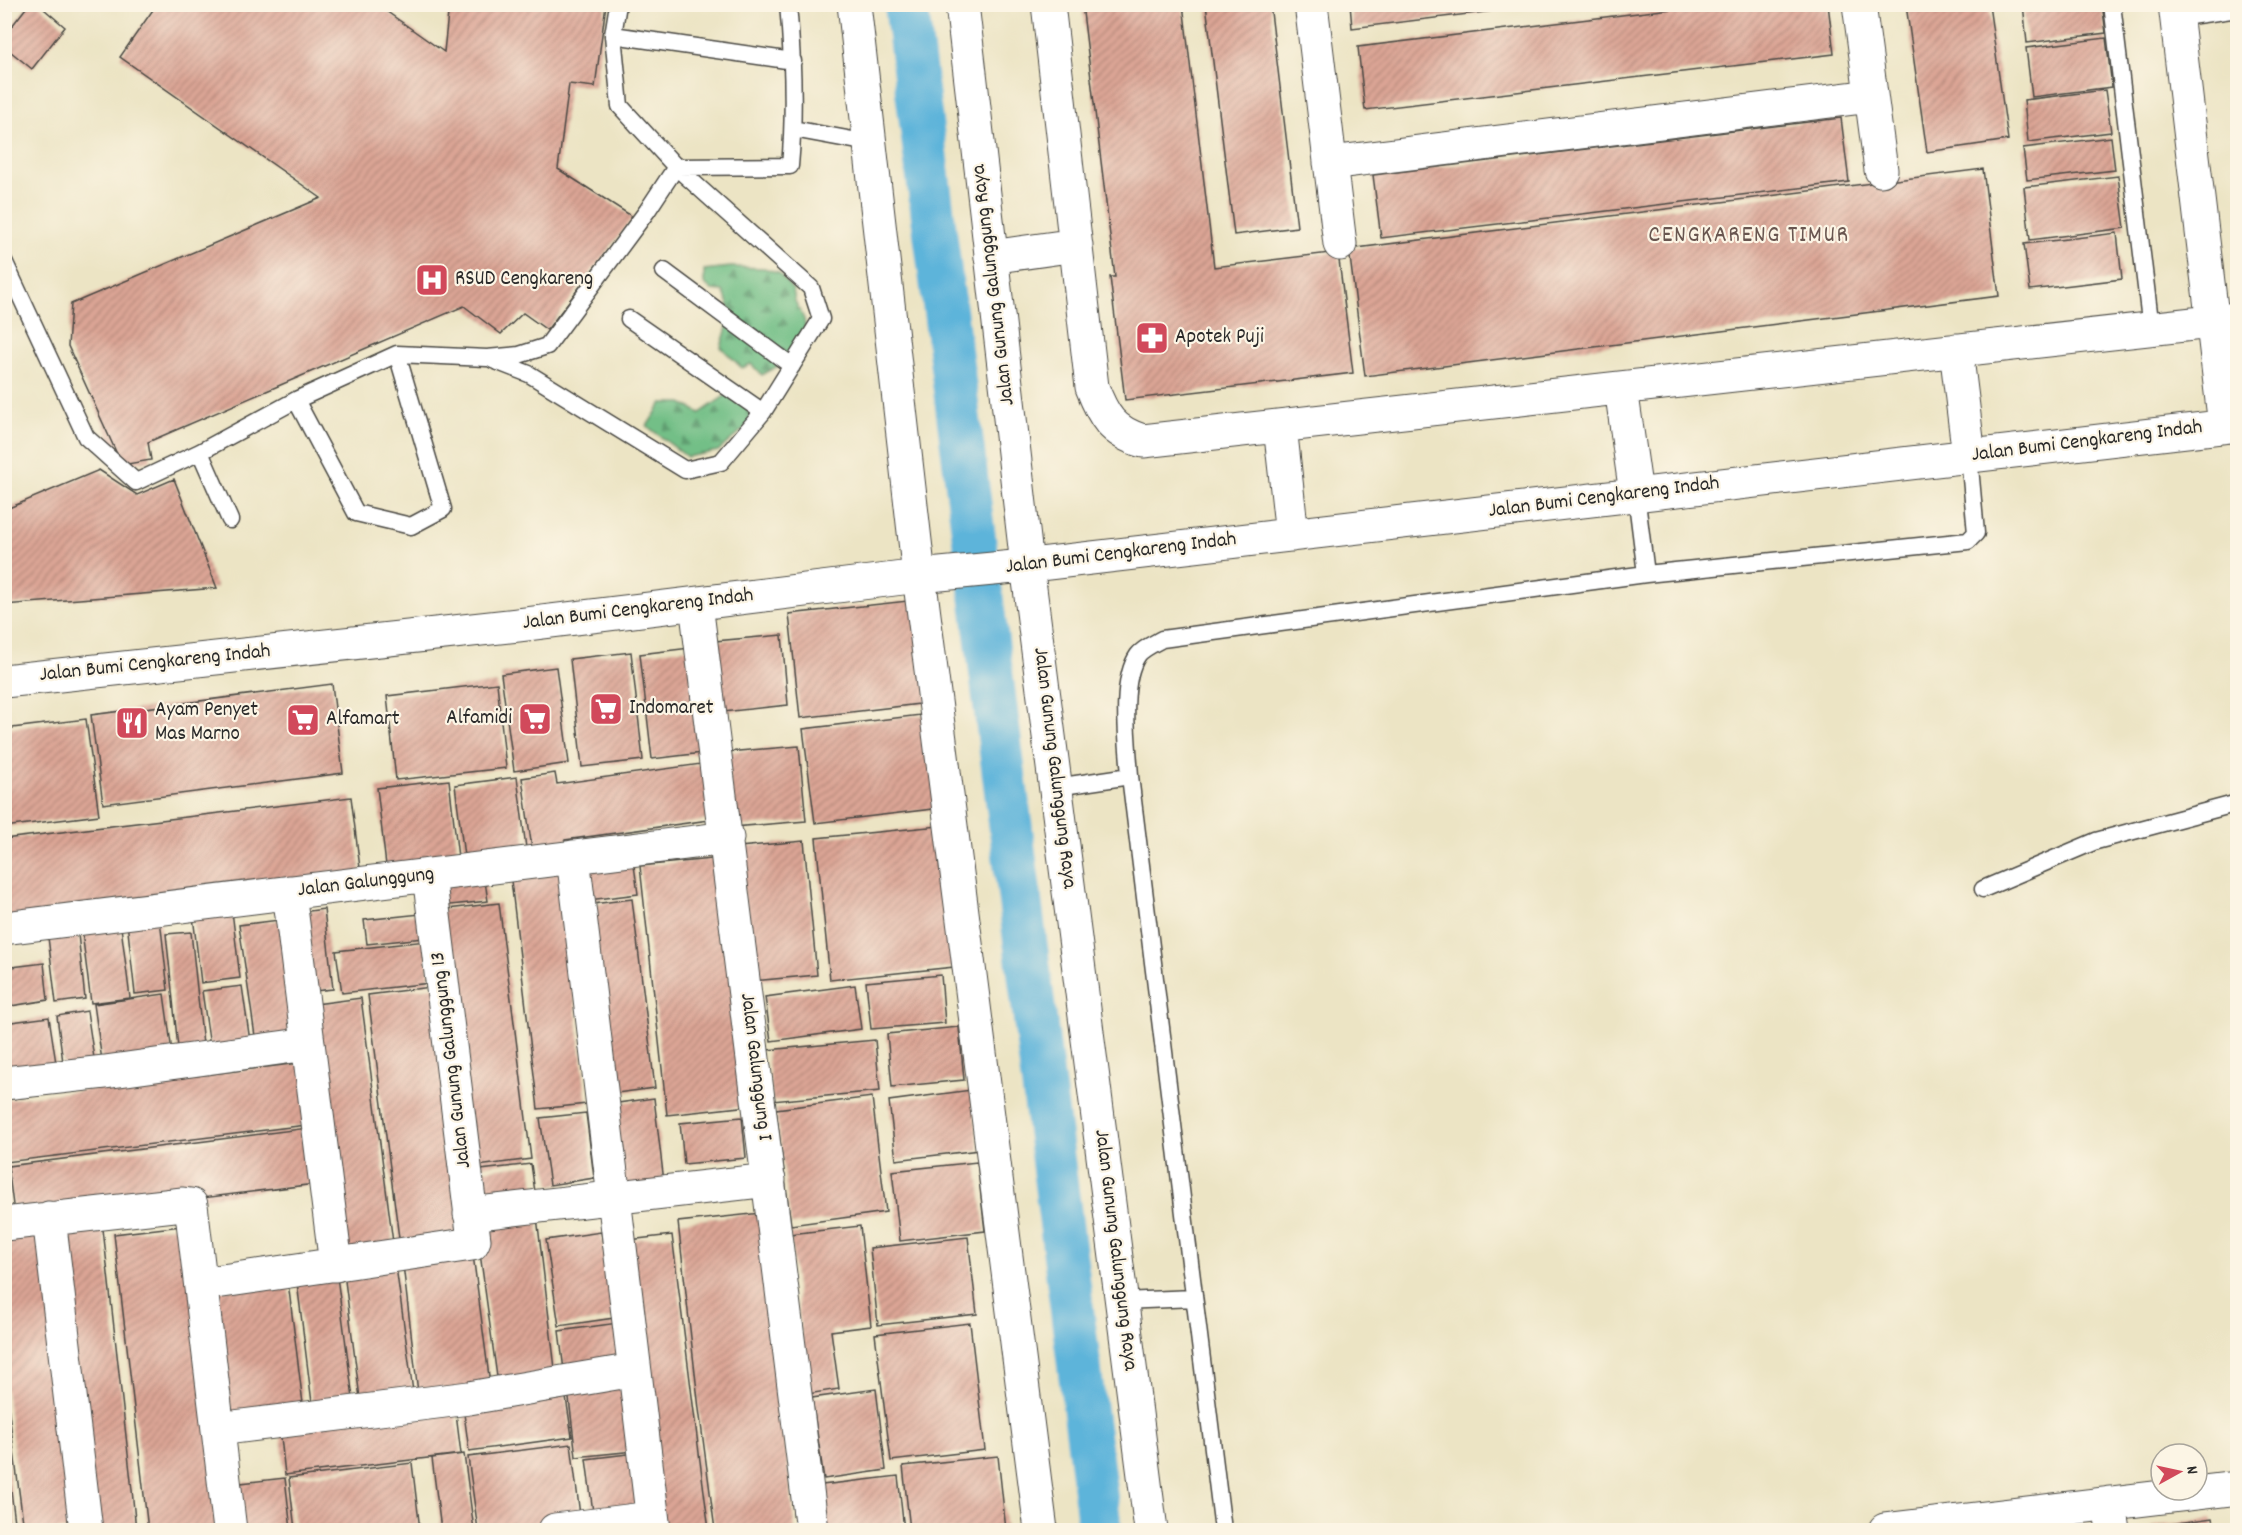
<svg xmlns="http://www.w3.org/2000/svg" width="2242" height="1535" font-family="Dekko,sans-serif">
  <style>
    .forest { fill: url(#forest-firs); stroke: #4f7559; stroke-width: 1.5 }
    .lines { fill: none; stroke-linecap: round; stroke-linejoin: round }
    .canal { stroke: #5db4da; stroke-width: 44 }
    .building { fill: url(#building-hatch) }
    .lane-casing { stroke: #484742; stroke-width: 19 }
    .street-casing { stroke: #484742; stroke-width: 35 }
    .secondary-casing { stroke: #484742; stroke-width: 35 }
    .lane { stroke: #fff; stroke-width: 16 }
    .street { stroke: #fff; stroke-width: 33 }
    .secondary { stroke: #fff; stroke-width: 33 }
    .labels { text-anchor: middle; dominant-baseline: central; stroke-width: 4.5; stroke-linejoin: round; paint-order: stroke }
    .poi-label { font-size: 21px; fill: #2b2b2b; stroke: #fcf5e5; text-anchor: start }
    .street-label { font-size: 21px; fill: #2b2b2b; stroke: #fcf5e5 }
    .quarter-label { font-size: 24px; letter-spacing: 1.5px; fill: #695650; stroke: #fcf5e5 }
  </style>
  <defs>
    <pattern id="forest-firs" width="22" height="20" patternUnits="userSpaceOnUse" patternTransform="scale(1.5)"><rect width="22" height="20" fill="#73bf87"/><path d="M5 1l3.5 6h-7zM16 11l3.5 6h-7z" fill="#5f9b6f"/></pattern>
    <pattern id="building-hatch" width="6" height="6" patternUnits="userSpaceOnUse" patternTransform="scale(1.5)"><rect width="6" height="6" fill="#dca595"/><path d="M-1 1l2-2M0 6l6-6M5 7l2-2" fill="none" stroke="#b3877a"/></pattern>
  </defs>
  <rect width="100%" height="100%" fill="#fcf5e5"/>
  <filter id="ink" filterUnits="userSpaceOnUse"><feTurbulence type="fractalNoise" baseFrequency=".0167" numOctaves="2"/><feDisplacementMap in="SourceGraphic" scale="12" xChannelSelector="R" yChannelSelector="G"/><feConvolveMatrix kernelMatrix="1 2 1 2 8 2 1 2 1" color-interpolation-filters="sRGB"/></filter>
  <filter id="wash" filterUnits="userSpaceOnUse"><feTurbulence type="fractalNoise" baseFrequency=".008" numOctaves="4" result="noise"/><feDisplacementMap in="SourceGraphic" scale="24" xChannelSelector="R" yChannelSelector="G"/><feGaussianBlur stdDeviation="1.35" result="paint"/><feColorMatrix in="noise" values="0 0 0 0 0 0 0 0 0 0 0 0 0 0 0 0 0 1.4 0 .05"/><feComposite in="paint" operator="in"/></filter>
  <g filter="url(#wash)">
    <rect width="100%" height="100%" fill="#ece4c4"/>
    <path class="forest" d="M731,267L764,268L779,273L793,290L795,301L804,319L807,337L800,349L782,357L778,366L762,375L751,364L742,368L721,347C728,325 734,312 723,291L712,290L704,283V270Z
      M738,387L763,405L745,428L718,451L687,457L647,426L662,403H682L700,413Z"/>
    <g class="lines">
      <path class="canal" d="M906,4L1100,1530"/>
    </g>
    <g id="blocks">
      <path class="building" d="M29,4H38L65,27L32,69L5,47V35Z
        M157,4H376L444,52L449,4H606L595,87L569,84L558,169L633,217L547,330L523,313L501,334L464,306L148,442L151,460L122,465L68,346L71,304L321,198L120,57Z
        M1082,4H1183L1214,267L1338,252L1353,373L1125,400L1110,277H1115Z
        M1206,4H1270L1297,227L1234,235Z
        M1350,4H1535V6L1352,28Z
        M1712,4H1828L1834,54L1365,110L1358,47Z
        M2023,4H2102L2106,33L2027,43Z
        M1906,5H1989L2008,140L1927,152Z
        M2106,38L2112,87L2032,97L2026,48Z
        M2105,90L2111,132L2028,142L2024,100Z
        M1841,118L1849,182L1381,238L1373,175Z
        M2111,137L2115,170L2027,180L2023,148Z
        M1983,169L1999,296L1365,376L1349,249Z
        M2118,176L2125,228L2030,240L2024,187Z
        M2117,233L2122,279L2030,290L2024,244Z
        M99,470L137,495L174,479L217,588L4,605V510Z
        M917,600L928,703L800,718L789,614Z
        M782,635L788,705L723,712L715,641Z
        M690,648L702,753L652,759L640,654Z
        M631,652L643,760L582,767L570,659Z
        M556,667L569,763L514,771L501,674Z
        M497,683L506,768L396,780L387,696Z
        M332,684L343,773L103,804L91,715Z
        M929,714L941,808L815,823L803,729Z
        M86,719L99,815L4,827V729Z
        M799,746L806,821L733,827L727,752Z
        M708,763L716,819L565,840V845L532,849L522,778L555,773L557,784Z
        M517,777L526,848L464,856L455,785Z
        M449,780L459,866L387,874L377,788Z
        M351,797L361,876L4,920V839Z
        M939,826L954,967L830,980L816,838Z
        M804,841L817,975L752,981L739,847Z
        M633,858L638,894L580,901L576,865Z
        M722,858L749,1106L667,1115L640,866Z
        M559,866L587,1104L538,1109L510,872Z
        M484,875L488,901L441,906L437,881Z
        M632,899L655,1088L609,1094L585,905Z
        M499,903L531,1159L471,1167L439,910Z
        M324,909L333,989L304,992L295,913Z
        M232,911L240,978L201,983L193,916Z
        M430,913L433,937L367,944L364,920Z
        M160,919L168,990L135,994L127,922Z
        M287,919L304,1036L256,1043L239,925Z
        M121,927L130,998L91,1003L82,932Z
        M191,932L204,1054L179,1057L166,934Z
        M78,934L85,999L56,1003L48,937Z
        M426,941L430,983L342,993L336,951Z
        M44,963L48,1000L4,1007V968Z
        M941,975L945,1023L871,1029L866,982Z
        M855,985L861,1029L771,1041L765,997Z
        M242,986L251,1048L211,1053L202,991Z
        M439,986L472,1244L401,1254L368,995Z
        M164,994L173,1059L103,1068L94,1004Z
        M361,998L394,1250L341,1256L308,1005Z
        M87,1011L95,1065L64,1070L57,1016Z
        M49,1017L56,1063L4,1071V1023Z
        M959,1027L964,1080L892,1087L887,1034Z
        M875,1040L880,1091L772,1101L767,1050Z
        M307,1062L315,1124L6,1162L4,1100Z
        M971,1090L979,1150L896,1160L889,1101Z
        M872,1097L886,1212L791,1225L776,1109Z
        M654,1098L664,1182L621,1188L611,1104Z
        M586,1113L594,1178L550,1185L540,1118Z
        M742,1117L746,1158L684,1164L680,1123Z
        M316,1127L323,1183L15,1221L8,1166Z
        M977,1162L985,1231L900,1241L892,1171Z
        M531,1164L535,1192L475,1200L472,1171Z
        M761,1213L795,1530H715L699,1409L678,1222Z
        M537,1217L556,1377L498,1384L476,1224Z
        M190,1225L227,1530H148L114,1234Z
        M860,1226L871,1326L831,1331L839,1389L808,1394L790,1234Z
        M103,1229L132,1490L136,1530H91L58,1234Z
        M43,1231L80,1530H24L4,1374V1236Z
        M601,1232L614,1318L559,1326L546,1240Z
        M672,1235L700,1461L709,1530H656L620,1241Z
        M968,1237L977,1314L878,1325L870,1248Z
        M472,1247L491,1392L419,1401L402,1256Z
        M395,1259L414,1399L361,1406L343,1265Z
        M336,1269L354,1406L313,1411L296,1274Z
        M288,1282L304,1412L222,1422L206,1292Z
        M618,1323L624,1370L565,1378L559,1331Z
        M970,1323L985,1450L891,1461L875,1334Z
        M625,1374L634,1451L576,1457L567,1382Z
        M876,1389L886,1470L824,1479L812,1398Z
        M565,1391L572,1437L469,1451L463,1406Z
        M455,1406L461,1454L285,1475L280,1427Z
        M571,1444L581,1523L526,1530H478L468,1457Z
        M5,1451H6L16,1530H5Z
        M636,1453L643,1514L594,1520L586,1459Z
        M464,1454L474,1530H441L432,1458Z
        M998,1456L1006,1530H910L903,1466Z
        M412,1463L420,1530H295L289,1478Z
        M898,1476L904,1530H827L822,1485Z
        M285,1478L291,1530H238L232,1484Z
        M2212,1518L2214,1530H2151V1527Z"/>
    </g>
  </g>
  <g filter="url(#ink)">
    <use href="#blocks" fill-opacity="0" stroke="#484742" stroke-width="1.5"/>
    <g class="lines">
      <g class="lane-casing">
        <path id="lane" d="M2112,4L2151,329
          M2176,18L2238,9
          M613,35L793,61
          M793,129L869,143
          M676,167L790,166C795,111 793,59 788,4
          M4,261L86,437L136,482L200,452L296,400L397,354L487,358L519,355L547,346L647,211L676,167
          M664,271L792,366
          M629,319L763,412
          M493,360L529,374L685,470L721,462L763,412L821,319L811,288L676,167L620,106L613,35L618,4
          M296,400L356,513L411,526L443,509L397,354
          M200,452L230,520
          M1636,494L1646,574
          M1056,787L1130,776
          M1983,889L2096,841L2238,803
          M1122,1301L1194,1298
          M1223,1530L1130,776C1128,743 1119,682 1138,655C1143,648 1155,643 1162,639L1646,574L1968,541L1976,533L1969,456"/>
      </g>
      <g class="street-casing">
        <path id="street" d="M1048,4L1092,387C1103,416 1112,432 1143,441L2238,319
          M1311,4L1340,244
          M1859,4L1881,170
          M2175,4L2225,426
          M1330,163L1871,96
          M991,257L1076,245
          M1956,350L1969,456
          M1621,388L1636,494
          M1280,426L1292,535
          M919,576L1014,567L2238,425
          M696,604L812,1530
          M573,857L654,1530
          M289,892L336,1265
          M4,928L727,838
          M4,1083L105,1072L308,1044
          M470,1214L769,1180
          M49,1218L86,1530
          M4,1224L183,1204L191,1205L230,1530
          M202,1284L472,1244L474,1240L429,875
          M218,1429L469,1398L634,1370
          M2109,1503L2113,1530
          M555,1530L652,1518
          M1885,1530L2238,1488"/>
      </g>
      <g class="secondary-casing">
        <path id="secondary" d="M854,4L919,576L1041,1530
          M962,4L1027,565L1151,1530
          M4,681L518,625L919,576"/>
      </g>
      <use href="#lane" class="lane"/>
      <use href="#street" class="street"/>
      <use href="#secondary" class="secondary"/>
    </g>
  </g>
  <defs>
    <g id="hospital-square" transform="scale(1.725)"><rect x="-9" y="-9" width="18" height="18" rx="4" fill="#d1495b" stroke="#fcf5e5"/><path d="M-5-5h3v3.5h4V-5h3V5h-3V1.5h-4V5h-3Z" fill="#fff"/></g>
    <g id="pharmacy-square" transform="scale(1.725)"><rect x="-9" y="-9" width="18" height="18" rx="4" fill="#d1495b" stroke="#fcf5e5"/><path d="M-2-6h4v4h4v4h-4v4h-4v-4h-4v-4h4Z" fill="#fff"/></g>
    <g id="supermarket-square" transform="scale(1.725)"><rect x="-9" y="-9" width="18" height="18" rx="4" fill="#d1495b" stroke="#fcf5e5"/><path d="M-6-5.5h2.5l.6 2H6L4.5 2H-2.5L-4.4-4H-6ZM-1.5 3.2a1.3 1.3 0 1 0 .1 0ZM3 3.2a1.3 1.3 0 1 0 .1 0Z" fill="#fff"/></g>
    <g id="restaurant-square" transform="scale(1.725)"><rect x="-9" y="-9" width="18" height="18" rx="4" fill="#d1495b" stroke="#fcf5e5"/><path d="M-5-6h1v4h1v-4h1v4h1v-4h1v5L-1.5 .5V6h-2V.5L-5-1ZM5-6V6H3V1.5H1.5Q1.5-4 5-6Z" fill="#fff"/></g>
  </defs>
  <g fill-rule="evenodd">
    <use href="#hospital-square" x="432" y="280"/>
    <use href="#pharmacy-square" x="1152" y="338"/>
    <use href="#supermarket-square" x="606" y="709"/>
    <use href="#supermarket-square" x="535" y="719"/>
    <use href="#supermarket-square" x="303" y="720"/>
    <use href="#restaurant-square" x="132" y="723"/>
  </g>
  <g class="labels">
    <g class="poi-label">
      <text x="455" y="280">RSUD Cengkareng</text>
      <text x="1175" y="338">Apotek Puji</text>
      <text x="629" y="709">Indomaret</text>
      <text x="155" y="711">Ayam Penyet<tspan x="155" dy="24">Mas Marno</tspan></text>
      <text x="512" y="719" text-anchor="end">Alfamidi</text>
      <text x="326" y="720">Alfamart</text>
    </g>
    <g class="street-label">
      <text transform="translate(994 285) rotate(-97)">Jalan Gunung Galunggung Raya</text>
      <text transform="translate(2087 442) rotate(-7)">Jalan Bumi Cengkareng Indah</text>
      <text transform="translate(1604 498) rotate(-7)">Jalan Bumi Cengkareng Indah</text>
      <text transform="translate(1121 554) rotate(-7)">Jalan Bumi Cengkareng Indah</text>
      <text transform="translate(638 610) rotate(-7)">Jalan Bumi Cengkareng Indah</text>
      <text transform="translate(155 664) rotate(-6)">Jalan Bumi Cengkareng Indah</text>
      <text transform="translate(1054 768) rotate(83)">Jalan Gunung Galunggung Raya</text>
      <text transform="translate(366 883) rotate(-7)">Jalan Galunggung</text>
      <text transform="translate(452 1060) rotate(-97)">Jalan Gunung Galunggung 13</text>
      <text transform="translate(755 1067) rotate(83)">Jalan Galunggung I</text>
      <text transform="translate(1115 1250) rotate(83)">Jalan Gunung Galunggung Raya</text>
    </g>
    <g class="quarter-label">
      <text x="1749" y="236">CENGKARENG TIMUR</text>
    </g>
  </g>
  <rect width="2242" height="1535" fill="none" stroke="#fcf5e5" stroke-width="24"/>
  <g transform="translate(2179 1472) rotate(82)"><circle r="28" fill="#fcf5e5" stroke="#a8a49b" stroke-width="1.5"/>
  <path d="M0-4.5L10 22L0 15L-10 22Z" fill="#d1495b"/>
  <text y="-9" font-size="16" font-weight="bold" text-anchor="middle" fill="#2b2b2b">N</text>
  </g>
</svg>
